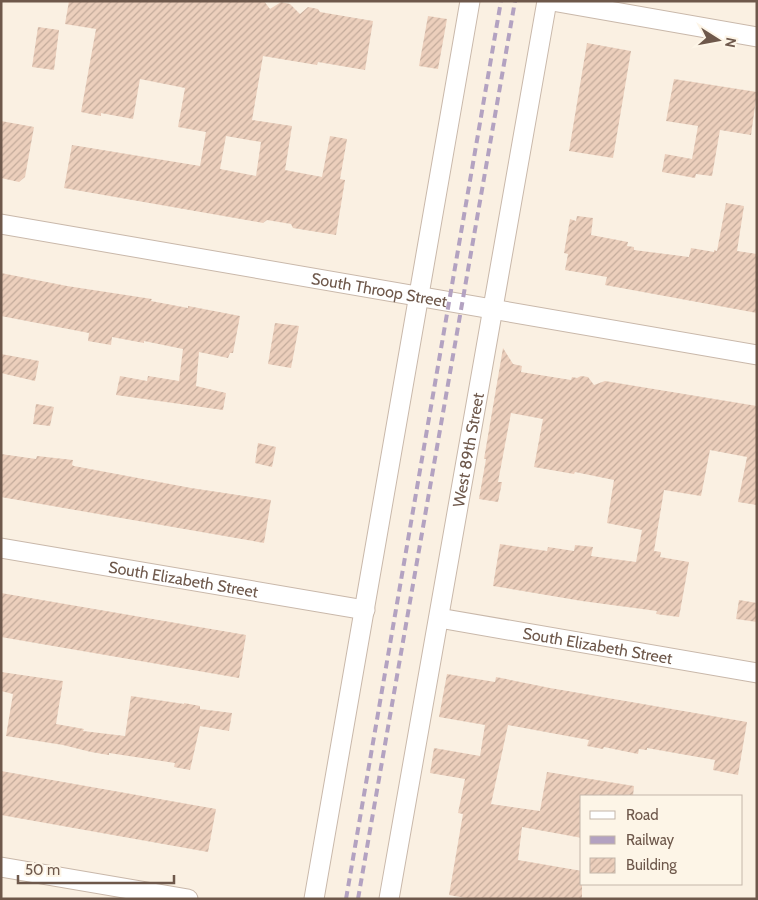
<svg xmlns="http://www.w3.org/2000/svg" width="758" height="900" font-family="Cabin,sans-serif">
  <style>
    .building { fill: url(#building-hatch); fill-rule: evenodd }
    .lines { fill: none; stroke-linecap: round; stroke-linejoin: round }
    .street-casing { stroke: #c9b8aa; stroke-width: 21 }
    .street { stroke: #fff; stroke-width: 19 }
    .rail { stroke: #b3a2c1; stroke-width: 4; stroke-dasharray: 8 5; stroke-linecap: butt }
    .labels { text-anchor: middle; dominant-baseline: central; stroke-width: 5; stroke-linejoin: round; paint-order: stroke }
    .street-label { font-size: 16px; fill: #6e584b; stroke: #fdf5e7 }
  </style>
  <defs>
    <pattern id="building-hatch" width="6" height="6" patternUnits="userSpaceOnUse" patternTransform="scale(1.25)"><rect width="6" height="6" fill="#eccfbc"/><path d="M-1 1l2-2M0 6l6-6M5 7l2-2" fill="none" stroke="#c3ab9b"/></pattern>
  </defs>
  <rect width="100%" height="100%" fill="#faf0e2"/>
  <path class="building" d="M69,1H264L270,9L281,2L290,4L300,14L308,7L318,9L320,12L373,21L365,70L318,62L317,65L263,56L252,120L292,126L285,170L322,177L330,136L347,139L340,179L345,180L336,235L293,228L291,224L267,220L263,223L252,221L64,188L72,145L200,166L206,132L178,127L185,88L140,79L133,119L101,113V116L81,112L96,29L65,24ZM226,136L261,142L256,176L220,169Z
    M428,16L447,19L438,69L419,66Z
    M38,27L59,30L54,70L32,67Z
    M587,43L631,51L613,158L569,151Z
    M674,79L757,92L751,135L720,130L712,176L696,174L695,178L662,172L665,154L692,159L698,126L666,121Z
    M1,121L34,127L25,177L19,182L1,178Z
    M726,203L744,206L737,251L757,254V313L605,285L607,277L565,270L568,254L564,253L570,219L576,221L577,216L593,218L591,235L628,242L627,246L634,247V250L689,257L691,248L714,252V250L717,251Z
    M1,273L67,286L152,299L151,301L188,308V306L240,316L233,353H230L228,358L199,352L196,386L226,393L223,410L116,395L120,376L147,381L148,376L179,381L183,349L144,341V343L112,337L111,345L88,341L89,333L1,316Z
    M275,323L299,326L291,368L268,364Z
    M503,348L513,364L522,366L521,372L571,380L572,377L577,378L581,376L588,377L594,385L605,381L757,406V505L738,502L747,457L710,450L701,496L664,490L654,551L661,552L660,557L689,562L679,617L656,614L657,611L582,601L493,586L500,544L547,551L548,547L574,551L575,545L593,547L591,556L636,562L642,530L607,523L614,480L575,472L574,474L534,467L543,419L511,413L498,482H502L498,502L479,499L486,459H484Z
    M1,354L39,361L35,381L1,373Z
    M36,404L54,407L50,426L33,424Z
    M258,443L276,447L272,467L255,463Z
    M1,454L36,459L37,456L73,460L72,465L74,466L191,488L271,500L264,543L1,497Z
    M1,593L246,635L239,678L1,637Z
    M739,600L757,603V622L736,619Z
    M1,672L63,681L56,724L84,729L83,731L125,736L131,696L184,704V703L200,706V709L232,713L229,731L200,726L190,770L174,767L175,763L109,753V755L91,752L63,745L6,736L13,694L1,691Z
    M447,674L495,682L496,677L550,688L747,722L738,775L713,770L715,760L647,748V750L639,749L638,754L604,747L603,749L587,746L589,740L508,725L491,804L540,811L547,772L634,786L633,796H582V838L522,827L518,860L582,871V899H471L449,895L463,814L458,813L465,779L430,773L434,748L480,756L485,725L439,717Z
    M1,771L216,809L208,852L1,815Z"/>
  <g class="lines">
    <g class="street-casing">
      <g id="street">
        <path d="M552,1L757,37"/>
        <path id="s1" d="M1,224L757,355"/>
        <path id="s2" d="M1,548L365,610"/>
        <path id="s3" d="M439,618L757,673"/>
        <path d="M1,867L188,899"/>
        <path d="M314,899L470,1"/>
        <path id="s4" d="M389,899L547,1"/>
      </g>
    </g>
    <use href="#street" class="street"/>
    <path class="rail" d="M346,899L501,1
      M358,899L515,1"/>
  </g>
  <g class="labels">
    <g class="street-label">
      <text stroke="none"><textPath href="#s1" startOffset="384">South Throop Street</textPath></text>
      <text stroke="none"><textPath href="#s4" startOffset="456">West 89th Street</textPath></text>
      <text stroke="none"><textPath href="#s2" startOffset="185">South Elizabeth Street</textPath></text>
      <text stroke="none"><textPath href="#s3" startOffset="161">South Elizabeth Street</textPath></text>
    </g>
  </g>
  <rect width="758" height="900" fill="none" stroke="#6e584b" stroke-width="5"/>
  <rect x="580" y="795" width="162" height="90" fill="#fdf5e7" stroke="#c4b6a9"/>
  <rect x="590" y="811" width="25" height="8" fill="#ffffff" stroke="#c4b6a9"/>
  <text x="626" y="820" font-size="15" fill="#6e584b">Road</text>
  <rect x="590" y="836" width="25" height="8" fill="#b3a2c1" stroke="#c4b6a9"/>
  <text x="626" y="845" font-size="15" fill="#6e584b">Railway</text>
  <rect x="590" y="858" width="25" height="15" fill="url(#building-hatch)" stroke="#c4b6a9"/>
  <text x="626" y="870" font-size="15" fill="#6e584b">Building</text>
  <g transform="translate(718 40) rotate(101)" stroke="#fdf5e7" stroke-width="4" paint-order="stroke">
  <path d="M0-4L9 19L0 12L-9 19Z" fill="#6e584b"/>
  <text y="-8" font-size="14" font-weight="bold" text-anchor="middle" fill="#6e584b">N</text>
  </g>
  <path d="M18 875v8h156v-8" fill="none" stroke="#6e584b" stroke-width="2.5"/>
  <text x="25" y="875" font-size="15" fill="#6e584b" stroke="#fdf5e7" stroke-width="4" paint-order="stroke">50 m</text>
</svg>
